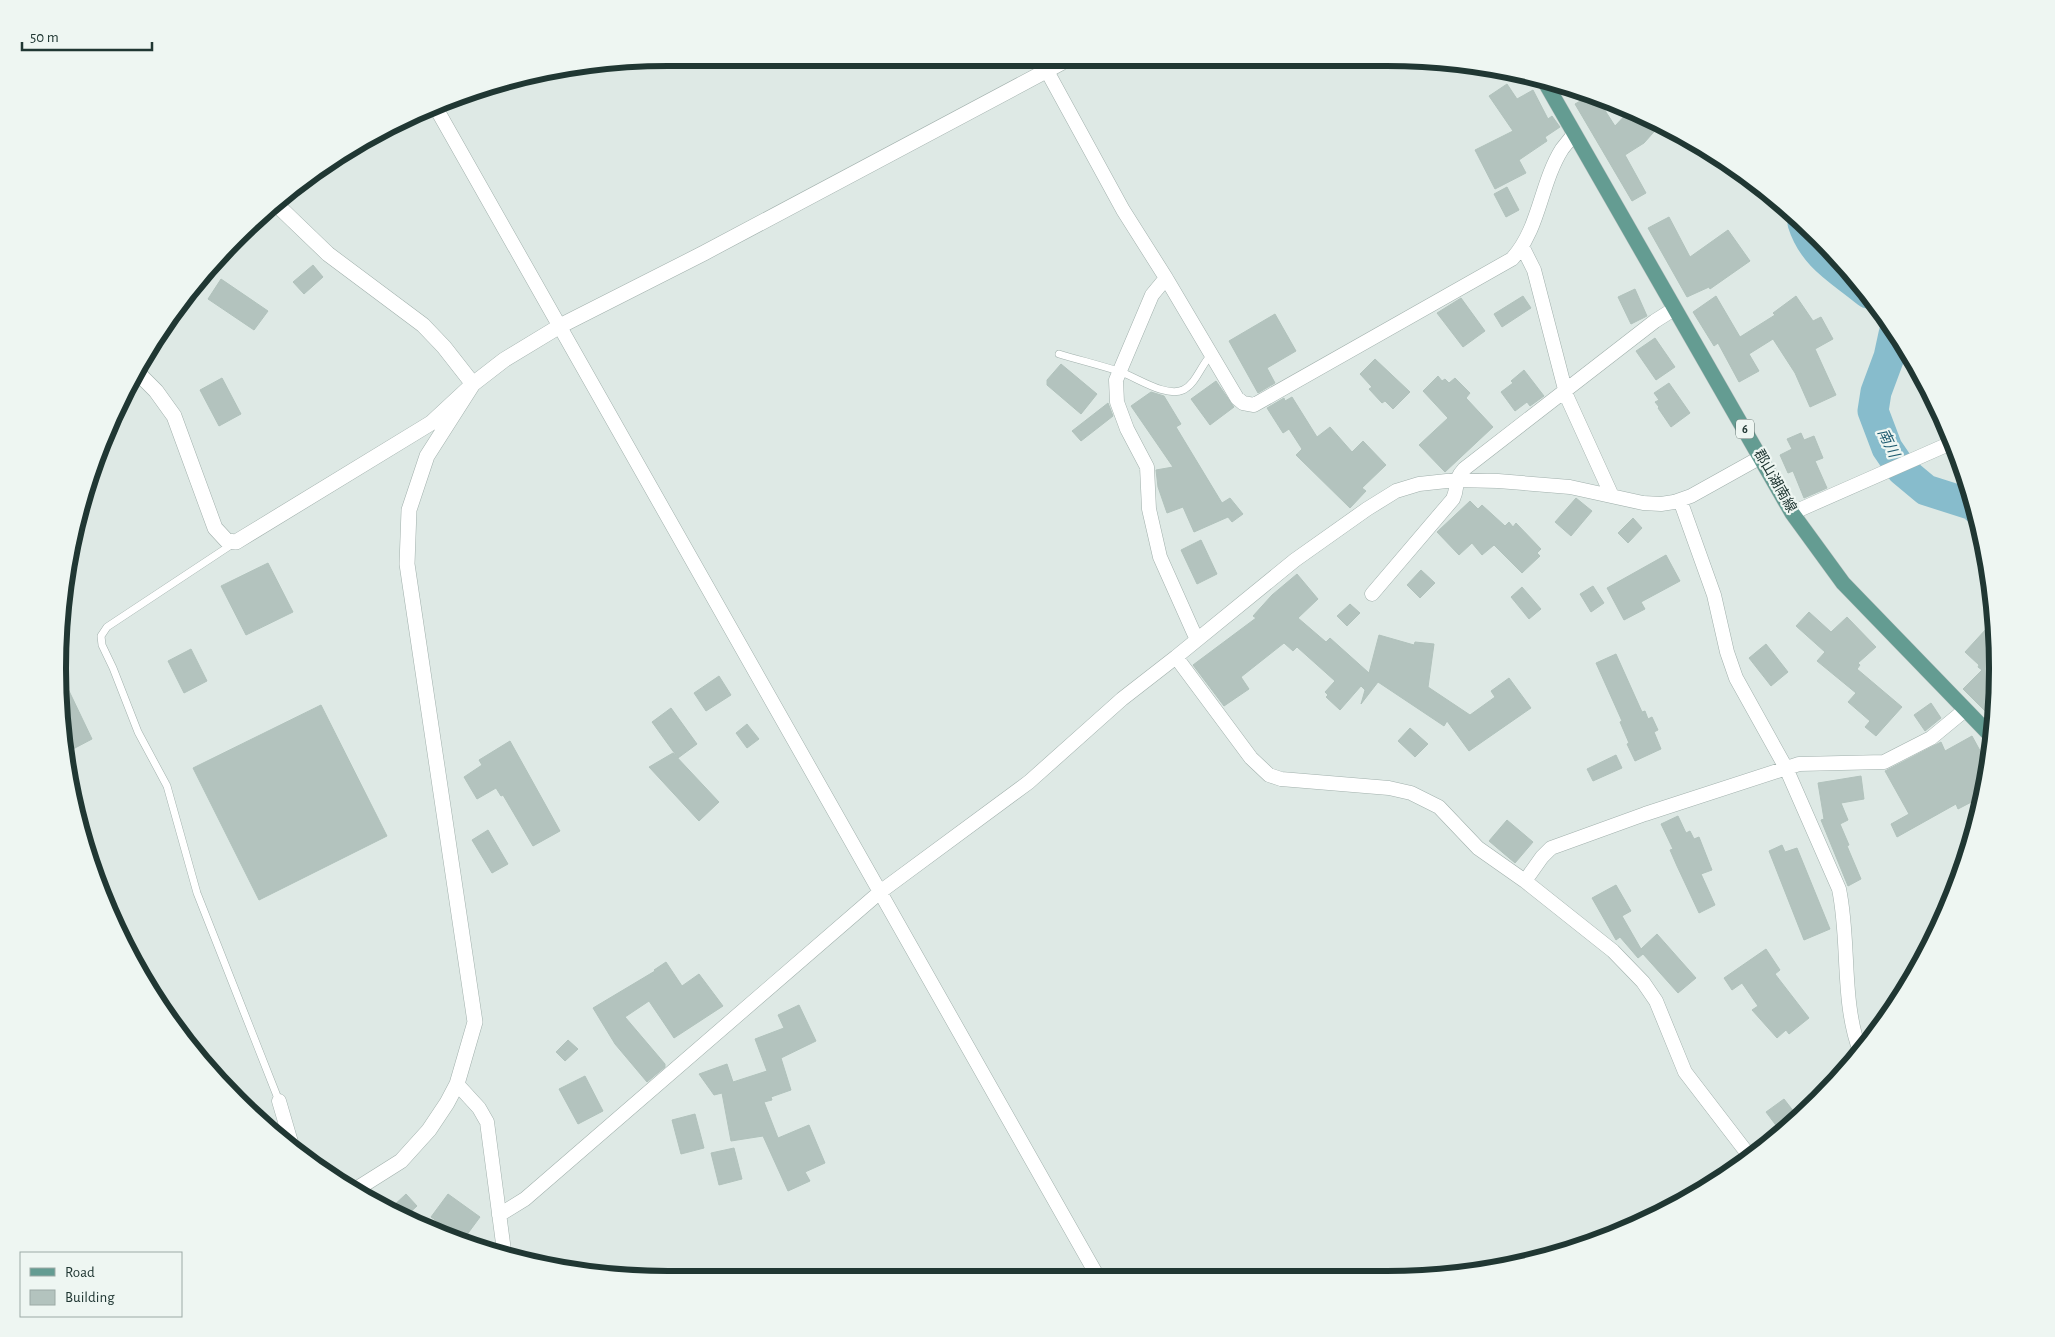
<svg xmlns="http://www.w3.org/2000/svg" width="2055" height="1337" font-family="'Alegreya Sans','Noto Sans JP',sans-serif">
  <style>
    .lines { fill: none; stroke-linecap: round; stroke-linejoin: round }
    .river { stroke: #87bccc; stroke-width: 31 }
    .building { fill: #b3c3be; stroke: #b1c2bc }
    .service-casing { stroke: #a1b0ac; stroke-width: 8 }
    .minor-casing { stroke: #a1b0ac; stroke-width: 15 }
    .tertiary-casing { stroke: #a1b0ac; stroke-width: 16 }
    .primary-casing { stroke: #bcc3c2; stroke-width: 16 }
    .service { stroke: #fff; stroke-width: 7 }
    .minor { stroke: #fff; stroke-width: 14 }
    .tertiary { stroke: #fff; stroke-width: 15 }
    .primary { stroke: #649c92; stroke-width: 15 }
    .labels { text-anchor: middle; dominant-baseline: central; stroke-width: 4.5; stroke-linejoin: round; paint-order: stroke }
    .shield { fill: #eef6f2; stroke: #5e706c; stroke-width: 1 }
    .shield-label { font-size: 12px; font-weight: bold; fill: #203733 }
    .street-label { font-size: 14px; fill: #203733; stroke: #eef6f2 }
    .water-label { font-size: 15px; font-style: italic; fill: #1e5b6f; stroke: #eef6f2 }
    .rim { fill: none; stroke: #203733; stroke-width: 6 }
  </style>
  <rect width="100%" height="100%" fill="#dee9e5"/>
  <g class="lines">
    <path class="river" d="M1803,223C1814,258 1842,271 1868,293
      M1894,334L1889,357L1876,392L1873,411L1887,448L1902,470L1926,490L1973,505L1976,508"/>
  </g>
  <path class="building" d="M1507,84L1517,99L1533,90L1548,119L1552,116L1560,127L1545,137L1547,141L1519,160L1526,173L1495,189L1475,150L1513,131L1489,96Z
    M1589,96L1597,98L1615,126L1631,109L1660,125L1644,143L1625,155L1646,193L1632,201L1575,104Z
    M1507,187L1519,210L1506,217L1494,194Z
    M1669,217L1690,257L1728,230L1750,261L1710,289L1709,287L1687,297L1648,228Z
    M313,265L323,277L304,294L293,282Z
    M221,279L268,311L254,330L208,299Z
    M1635,289L1647,316L1631,324L1618,297Z
    M1523,296L1531,308L1502,327L1494,314Z
    M1716,296L1740,337L1775,315L1773,313L1796,296L1813,321L1821,317L1833,339L1815,349L1836,395L1810,407L1795,373L1773,339L1749,354L1759,371L1739,382L1718,343L1714,346L1693,312Z
    M1461,298L1485,331L1463,347L1437,313Z
    M1275,314L1296,351L1267,368L1275,383L1258,393L1229,341Z
    M1655,338L1675,367L1656,380L1636,351Z
    M1375,359L1410,392L1393,409L1385,401L1382,403L1369,389L1372,387L1360,374Z
    M1061,364L1097,394L1081,414L1047,385V380Z
    M1524,370L1544,396L1530,406L1527,402L1515,411L1501,392L1513,383L1511,381Z
    M1438,376L1442,381L1445,379L1449,383L1455,378L1470,393L1466,398L1493,427L1445,472L1419,445L1448,418L1423,391Z
    M222,378L241,414L219,426L200,390Z
    M1216,381L1234,407L1210,425L1191,399Z
    M1669,383L1690,413L1671,427L1658,408L1659,407L1655,402L1659,400L1654,393Z
    M1151,392L1164,396L1181,424L1176,427L1222,503L1230,498L1243,514L1232,522L1228,517L1194,532L1183,507L1167,513L1158,487L1156,470L1173,467L1131,406Z
    M1292,397L1317,437L1330,427L1352,452L1363,441L1386,465L1362,488L1366,491L1350,508L1296,455L1302,449L1289,429L1283,433L1267,408L1284,398L1285,401Z
    M1108,403L1113,416L1081,441L1072,431Z
    M1801,433L1804,440L1814,436L1823,458L1815,461L1827,488L1804,498L1793,471L1788,473L1780,455L1792,449L1787,439Z
    M1576,498L1592,511L1571,536L1555,522Z
    M1470,501L1478,509L1482,505L1505,526L1509,522L1513,527L1516,523L1541,549L1537,553L1540,556L1522,573L1494,545L1482,555L1472,543L1459,555L1437,532Z
    M1633,518L1642,528L1628,543L1618,533Z
    M1201,540L1217,574L1197,584L1181,550Z
    M1666,555L1680,581L1641,602L1645,609L1624,620L1607,588Z
    M268,563L293,612L246,635L221,586Z
    M1421,570L1435,583L1420,598L1407,585Z
    M1297,574L1318,599L1298,618L1326,642L1330,638L1369,673L1379,635L1414,645L1415,642L1434,644L1428,687L1470,715L1495,697L1491,691L1509,678L1531,708L1469,751L1447,721L1444,726L1378,682L1361,704L1365,690L1361,686L1340,710L1326,697L1328,695L1325,692L1335,681L1297,647L1293,651L1284,643L1241,677L1249,689L1224,706L1193,665L1256,618L1253,616L1272,595Z
    M1593,586L1604,603L1591,612L1580,594Z
    M1522,587L1541,609L1529,619L1511,597Z
    M1350,604L1360,613L1347,626L1337,616Z
    M1809,612L1831,632L1847,617L1876,647L1858,663L1860,665L1857,669L1902,707L1876,736L1865,727L1870,721L1848,702L1856,693L1817,661L1825,652L1796,626Z
    M1987,628L1996,636L1994,682L1988,688L1994,694L1993,719L1963,689L1982,670L1978,667L1979,665L1965,652Z
    M1766,644L1788,672L1771,686L1749,658Z
    M191,649L207,681L184,693L168,661Z
    M1616,654L1642,712L1645,711L1648,719L1652,717L1658,730L1654,732L1661,749L1635,761L1627,744L1629,743L1620,722L1622,721L1596,663Z
    M59,670L92,739L73,749L62,726L59,709Z
    M719,676L731,695L706,711L694,693Z
    M1931,703L1941,718L1925,731L1914,715Z
    M321,705L387,836L259,900L193,768Z
    M671,708L697,744L678,758L652,722Z
    M747,724L759,739L747,748L736,733Z
    M1410,728L1428,744L1415,757L1398,741Z
    M1972,736L1984,758L1980,760L1986,773L1981,797L1958,809L1956,804L1897,837L1891,824L1909,814L1885,771L1941,742L1945,751Z
    M510,741L560,831L533,846L503,795L501,796L496,788L477,799L464,777L482,765L479,760Z
    M673,753L719,802L699,821L649,767Z
    M1616,755L1622,768L1593,781L1587,769Z
    M1861,776L1864,799L1841,803L1848,820L1840,824L1849,845L1847,846L1861,879L1848,886L1821,820L1824,819L1818,783Z
    M1678,816L1686,833L1690,831L1694,839L1699,837L1712,870L1701,874L1715,905L1699,913L1677,866L1670,850L1673,849L1661,824Z
    M1507,820L1533,842L1515,863L1489,841Z
    M488,830L508,864L492,873L472,840Z
    M1782,845L1785,852L1797,848L1830,929L1804,940L1769,851Z
    M1616,885L1631,911L1622,916L1641,949L1657,934L1696,978L1678,993L1643,954L1638,958L1620,937L1616,940L1592,898Z
    M1766,949L1780,970L1775,974L1809,1018L1789,1034L1786,1030L1777,1038L1752,1010L1758,1006L1742,983L1732,990L1724,978Z
    M666,962L682,986L699,974L723,1006L674,1038L649,1001L625,1017L665,1064V1067L647,1082L615,1044L593,1008L655,971L654,970Z
    M799,1005L816,1041L781,1058L791,1090L771,1097L772,1100L764,1102L778,1138L809,1125L825,1163L805,1172L810,1181L788,1191L763,1136L731,1141L722,1093L714,1095L699,1074L727,1064L733,1082L767,1071L755,1039L784,1028L778,1015Z
    M568,1040L578,1049L565,1061L556,1052Z
    M585,1076L603,1111L578,1124L559,1089Z
    M1784,1099L1798,1117L1781,1132L1766,1112Z
    M695,1114L704,1148L681,1154L672,1120Z
    M734,1148L742,1179L719,1185L711,1153Z
    M406,1194L417,1206L405,1217L390,1209Z
    M448,1194L480,1217L463,1240L431,1217Z"/>
  <g class="lines">
    <g class="service-casing">
      <path id="service" d="M1059,354C1079,360 1099,365 1118,371C1135,376 1165,398 1183,390C1196,384 1201,365 1211,355
        M234,543L107,627L101,636L102,645L113,668L138,732L167,786L197,893L279,1101"/>
    </g>
    <g class="minor-casing">
      <path id="minor" d="M1047,71L1123,210L1166,278L1237,398L1243,403L1254,405L1512,259C1540,228 1540,184 1562,149C1566,144 1570,139 1574,134
        M436,108L1098,1277
        M1522,246L1534,270L1567,397L1612,496
        M1166,278L1152,295L1116,380L1117,402L1127,429L1147,467L1149,509L1160,557L1197,640
        M1680,500L1714,595L1727,652L1736,678L1786,768L1839,889C1850,941 1841,1001 1860,1051
        M1792,513L1951,443
        M1372,594L1453,499C1459,486 1453,481 1464,469L1655,321L1674,309
        M1176,657L1251,758L1269,775L1281,779L1389,788L1411,793L1439,807L1478,848L1525,881L1613,951L1643,982L1656,1001L1685,1072L1751,1158
        M1525,881L1542,857L1551,848L1645,814L1799,764L1884,762L1931,738L1965,710
        M457,1084L479,1108L487,1122L504,1251
        M279,1101L293,1149
        M499,1215L525,1199L880,892L1029,782L1122,699L1176,657L1295,560L1367,509L1396,491L1419,484L1456,480L1498,481L1570,487L1643,503L1661,504L1674,502L1691,496L1761,457"/>
    </g>
    <g class="tertiary-casing">
      <path id="tertiary" d="M276,204L328,254L423,325L444,347L473,384L427,456L409,510L407,564L475,1022L457,1084L447,1103L429,1130L401,1161L355,1190
        M136,371L156,391L174,416L215,528L227,541L236,542L431,423L473,384L504,360L560,326L704,253L1061,63"/>
    </g>
    <g class="primary-casing">
      <path id="primary" d="M1546,84L1792,513L1843,583L1993,738"/>
    </g>
    <use href="#service" class="service"/>
    <use href="#minor" class="minor"/>
    <use href="#tertiary" class="tertiary"/>
    <use href="#primary" class="primary"/>
  </g>
  <g class="labels">
    <rect class="shield" x="1736" y="419.5" width="18" height="19" rx="4"/>
    <g class="shield-label">
      <text x="1745" y="429">6</text>
    </g>
    <g class="street-label">
      <text transform="translate(1775 481) rotate(60)">郡山湖南線</text>
    </g>
    <g class="water-label">
      <text transform="translate(1888 443) rotate(64)">南川</text>
    </g>
  </g>
  <path d="M0 0H2055V1337H0ZM668 66H1387A602 602 0 0 1 1989 668V669A602 602 0 0 1 1387 1271H668A602 602 0 0 1 66 669V668A602 602 0 0 1 668 66Z" fill="#eef6f2" fill-rule="evenodd"/>
  <path class="rim" d="M668 66H1387A602 602 0 0 1 1989 668V669A602 602 0 0 1 1387 1271H668A602 602 0 0 1 66 669V668A602 602 0 0 1 668 66Z"/>
  <rect x="20" y="1252" width="162" height="65" fill="#eef6f2" stroke="#9caaa6"/>
  <rect x="30" y="1268" width="25" height="8" fill="#649c92" stroke="#9caaa6"/>
  <text x="65" y="1277" font-size="15" fill="#203733">Road</text>
  <rect x="30" y="1290" width="25" height="15" fill="#b3c3be" stroke="#9caaa6"/>
  <text x="65" y="1302" font-size="15" fill="#203733">Building</text>
  <path d="M22 42v8h130v-8" fill="none" stroke="#203733" stroke-width="2.5"/>
  <text x="30" y="42" font-size="15" fill="#203733" stroke="#eef6f2" stroke-width="4" paint-order="stroke">50 m</text>
</svg>
